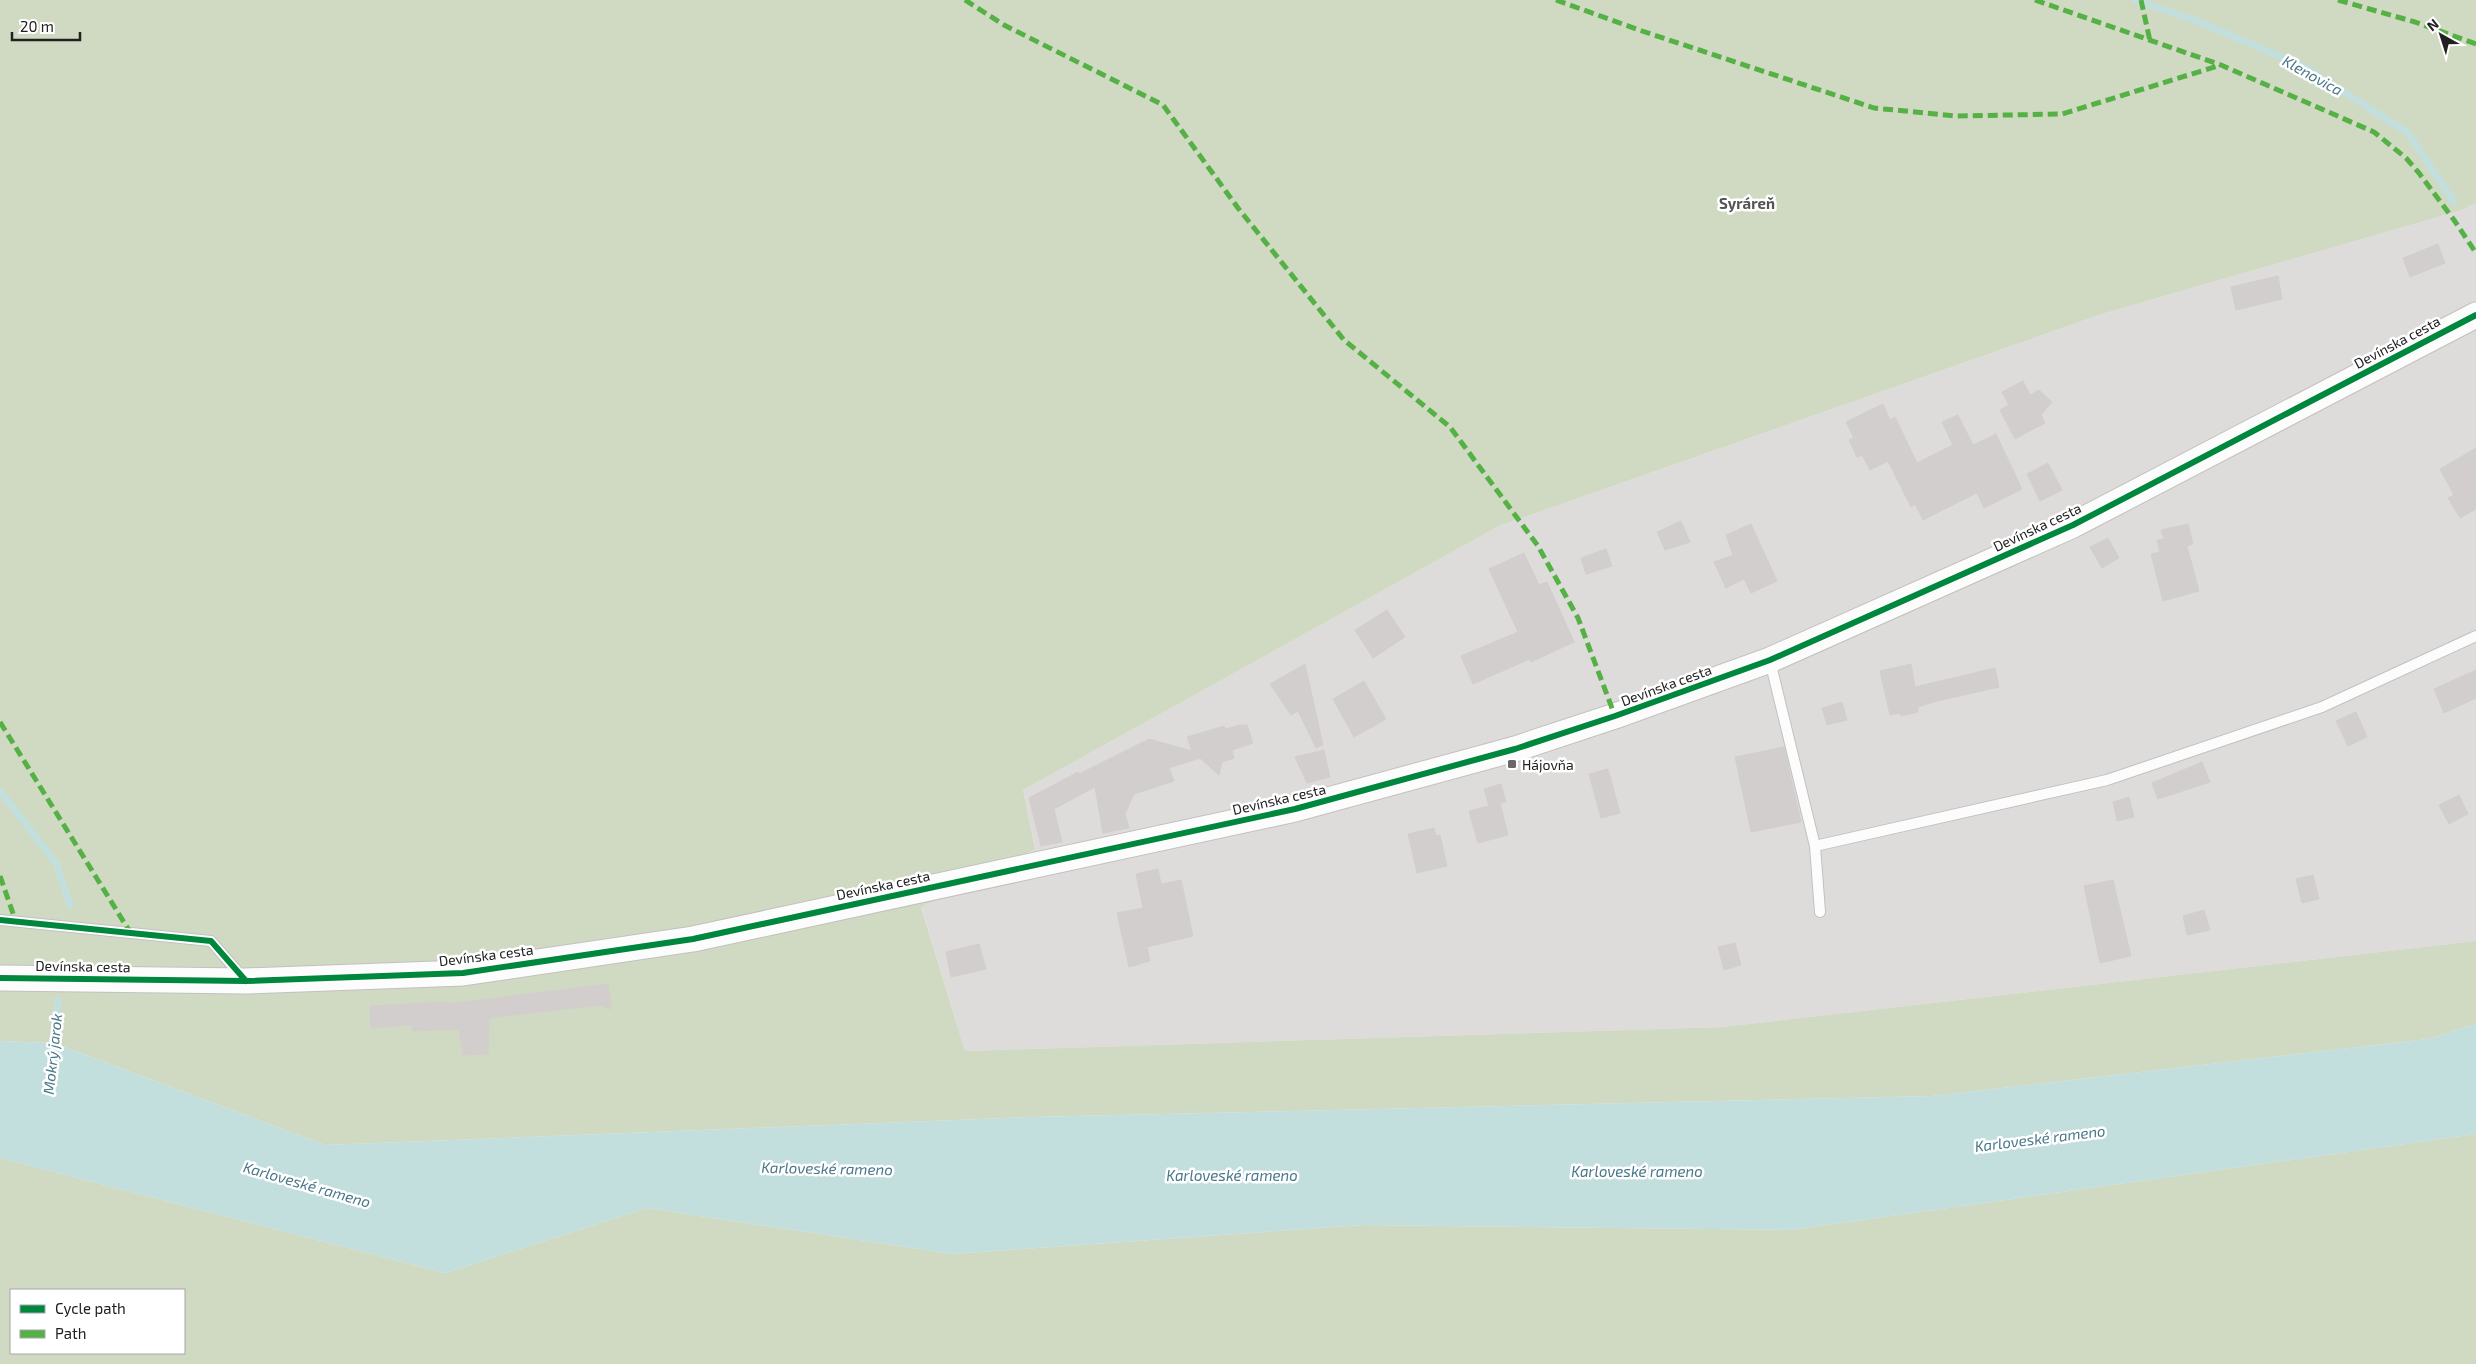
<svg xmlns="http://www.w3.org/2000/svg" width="2476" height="1364" font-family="'Exo 2',sans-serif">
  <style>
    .residential { fill: #dedcdb }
    .forest { fill: #d0dac2; fill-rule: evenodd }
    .water { fill: #c2dfde }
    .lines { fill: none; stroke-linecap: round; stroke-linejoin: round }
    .stream { stroke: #c2dfde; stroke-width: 7 }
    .building { fill: #d1cecd; stroke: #d2cecc }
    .service-casing { stroke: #c2c1c0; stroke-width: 12 }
    .tertiary-casing { stroke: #c2c1c0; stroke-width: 27 }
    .service { stroke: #fdfcfc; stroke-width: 10 }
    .tertiary { stroke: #fdfcfc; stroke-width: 25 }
    .quiet { stroke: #55b145; stroke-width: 5; stroke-dasharray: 10 5; stroke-linecap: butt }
    .cycleway-casing { stroke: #fff; stroke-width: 9 }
    .cycleway { stroke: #00873e; stroke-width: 6 }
    .poi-dot { fill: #696867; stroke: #fff; stroke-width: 2 }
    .labels { text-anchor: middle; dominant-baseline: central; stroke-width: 5; stroke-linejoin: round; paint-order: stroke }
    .street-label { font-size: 14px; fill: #212121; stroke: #fff }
    .poi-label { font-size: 14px; fill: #212121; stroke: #fff; text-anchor: start }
    .water-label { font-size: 15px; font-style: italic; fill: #497789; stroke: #fff }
    .neighbourhood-label { font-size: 15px; font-weight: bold; fill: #545454; stroke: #fff }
  </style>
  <rect width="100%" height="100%" fill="#efecea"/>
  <path class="residential" d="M2476,203V941L1722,1027L965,1051L921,906L1035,849L1023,790L1499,526L2102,314L2459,211Z"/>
  <path class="forest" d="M0,0H2476V203L2459,211L2102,314L1499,526L1023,790L1035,849L921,907L965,1051L1722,1027L2476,941V1024L2428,1039L1932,1096L1031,1117L325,1145L54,1043L0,1041Z
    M2476,1134V1364H0V1158L445,1273L647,1208L952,1254L1363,1225L1791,1230ZM11,1290H184V1353H11Z"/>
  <path class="water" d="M2476,1024V1134L1791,1230L1363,1225L952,1254L647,1208L445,1273L0,1158V1041L54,1043L325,1145L1031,1117L1932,1096L2428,1039Z"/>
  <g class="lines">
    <path class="stream" d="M2135,0L2199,22L2305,67L2408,133L2454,202
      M0,791L56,863L70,905
      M52,1052L58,1000"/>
  </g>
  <path class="building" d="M2438,244L2445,263L2410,277L2403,258Z
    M2278,276L2282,299L2236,310L2231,287Z
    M2023,381L2030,395L2039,390L2052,402L2041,415L2045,423L2015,439L2000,410L2009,405L2002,392Z
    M1883,404L1890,420L1895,417L1917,463L1953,445L1942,422L1958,415L1973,445L1996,434L2022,489L1984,508L1977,493L1923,520L1915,504L1911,507L1888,461L1870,470L1862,455L1857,457L1849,440L1854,438L1846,422Z
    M2476,448V509L2460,518L2448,498L2454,495L2440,469Z
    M2048,463L2062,490L2040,501L2027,474Z
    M1681,521L1690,542L1665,550L1657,532Z
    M1751,524L1777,581L1751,593L1744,579L1726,588L1714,562L1733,555L1726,535Z
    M2188,524L2193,544L2187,546L2199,591L2163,601L2151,554L2160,552L2157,540L2164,539L2161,530Z
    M2108,538L2119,558L2102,568L2090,547Z
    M1606,549L1612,566L1586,574L1581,558Z
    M1524,553L1539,585L1547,582L1574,642L1531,662L1530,659L1473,684L1461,656L1518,632L1489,569Z
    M1387,610L1405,637L1373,658L1355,630Z
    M1305,664L1323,745L1316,748L1298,711L1291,715L1270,684Z
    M1911,664L1915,687L1995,668L1999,687L1937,701L1918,707V712L1901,716L1900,713L1890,715L1880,671Z
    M2476,670V698L2444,713L2434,689Z
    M1364,681L1386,719L1354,737L1333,699Z
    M1842,702L1847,720L1827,725L1822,708Z
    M2356,712L2367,737L2348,746L2336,721Z
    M1240,725H1247L1253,743L1232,750L1234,758L1222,762L1219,775L1200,758L1169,768L1174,781L1134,794L1125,814L1129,828L1103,833L1095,787L1054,809L1062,842L1041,846L1029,798L1078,772L1079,774L1149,739L1192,751L1187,737L1224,726L1225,729Z
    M1784,747L1801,822L1751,832L1735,757Z
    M1324,750L1330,777L1307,783L1295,757Z
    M2202,762L2210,782L2158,799L2152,783Z
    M1608,769L1620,813L1601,818L1589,774Z
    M1501,784L1506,802L1500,803L1508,835L1478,843L1469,811L1489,806L1484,789Z
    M2459,795L2468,814L2449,824L2439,805Z
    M2129,797L2134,817L2117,821L2113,802Z
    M1434,828L1436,836L1440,835L1447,866L1417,873L1408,834Z
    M1158,869L1161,884L1181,880L1193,936L1147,947L1150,961L1129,967L1117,913L1143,908L1136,874Z
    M2313,875L2319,899L2302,903L2296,879Z
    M2113,880L2131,956L2100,963L2084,886Z
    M2204,910L2210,930L2187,935L2183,916Z
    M1735,943L1741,965L1724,970L1718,947Z
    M979,944L986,969L951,977L946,952Z
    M608,984L611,1009L598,1005L489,1018L488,1054L463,1055L459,1029L412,1031V1025L371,1028L370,1006L446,1002L447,1004Z"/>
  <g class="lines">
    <g class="service-casing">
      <path id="service" d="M1770,661L1815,846L1820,912
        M1815,846L2107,780L2322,707L2476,636
        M0,920L211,941L243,978"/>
    </g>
    <g class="tertiary-casing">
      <path id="tertiary" d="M0,978L246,981L463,973L693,939L1295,809L1515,749L1615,716L1770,660L2073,525L2476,315"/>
    </g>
    <use href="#service" class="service"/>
    <use href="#tertiary" class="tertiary"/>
    <path class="quiet" d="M965,0L1004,25L1163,105L1238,208L1344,340L1450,427L1538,546L1578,618L1615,716
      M1556,0L1642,31L1874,108L1956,116L2062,114L2221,65
      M2035,0L2221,65L2374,132L2406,158L2419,173L2454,220L2476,253
      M2141,0L2150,41
      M2338,0L2415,22L2476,44
      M0,722L130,932
      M0,876L16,922"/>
    <g class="cycleway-casing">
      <path id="cycleway" d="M0,920L211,941L246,981
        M0,978L246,981L463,973L693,939L1295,809L1515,749L1615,716L1770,660L2073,525L2476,315"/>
    </g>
    <use href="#cycleway" class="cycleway"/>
  </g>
  <rect class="poi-dot" x="1507" y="759" width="10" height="10" rx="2.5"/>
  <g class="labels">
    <g class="street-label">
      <text transform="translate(2397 342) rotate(-28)">Devínska cesta</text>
      <text transform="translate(2037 527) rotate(-25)">Devínska cesta</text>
      <text transform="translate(1666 685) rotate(-20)">Devínska cesta</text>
      <text transform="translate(1279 799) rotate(-13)">Devínska cesta</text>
      <text transform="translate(883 885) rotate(-12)">Devínska cesta</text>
      <text transform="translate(486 955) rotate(-7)">Devínska cesta</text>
      <text transform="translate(83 966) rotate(1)">Devínska cesta</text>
    </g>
    <g class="poi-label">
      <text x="1522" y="764">Hájovňa</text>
    </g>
    <g class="water-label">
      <text transform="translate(2313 75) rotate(29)">Klenovica</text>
      <text transform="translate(52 1054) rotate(-84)">Mokrý jarok</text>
      <text transform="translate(2040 1138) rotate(-7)">Karloveské rameno</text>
      <text transform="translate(827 1168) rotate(1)">Karloveské rameno</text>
      <text x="1637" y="1171">Karloveské rameno</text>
      <text x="1232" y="1175">Karloveské rameno</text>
      <text transform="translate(307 1184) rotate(16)">Karloveské rameno</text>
    </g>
    <g class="neighbourhood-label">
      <text x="1747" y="203">Syráreň</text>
    </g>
  </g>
  <rect x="10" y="1289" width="175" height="65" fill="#ffffff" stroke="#a6a6a6"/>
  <rect x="20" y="1305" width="25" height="8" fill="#00873e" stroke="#a6a6a6"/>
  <text x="55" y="1314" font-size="15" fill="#212121">Cycle path</text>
  <rect x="20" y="1330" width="25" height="8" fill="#55b145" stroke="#a6a6a6"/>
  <text x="55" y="1339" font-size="15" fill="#212121">Path</text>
  <g transform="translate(2441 35) rotate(321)" stroke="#ffffff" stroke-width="4" paint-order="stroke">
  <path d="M0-4L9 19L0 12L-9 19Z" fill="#212121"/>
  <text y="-8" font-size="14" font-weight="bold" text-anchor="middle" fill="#212121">N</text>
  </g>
  <path d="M12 32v8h68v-8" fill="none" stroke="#212121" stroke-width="2.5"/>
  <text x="20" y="32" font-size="15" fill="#212121" stroke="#ffffff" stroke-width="4" paint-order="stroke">20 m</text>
</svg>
